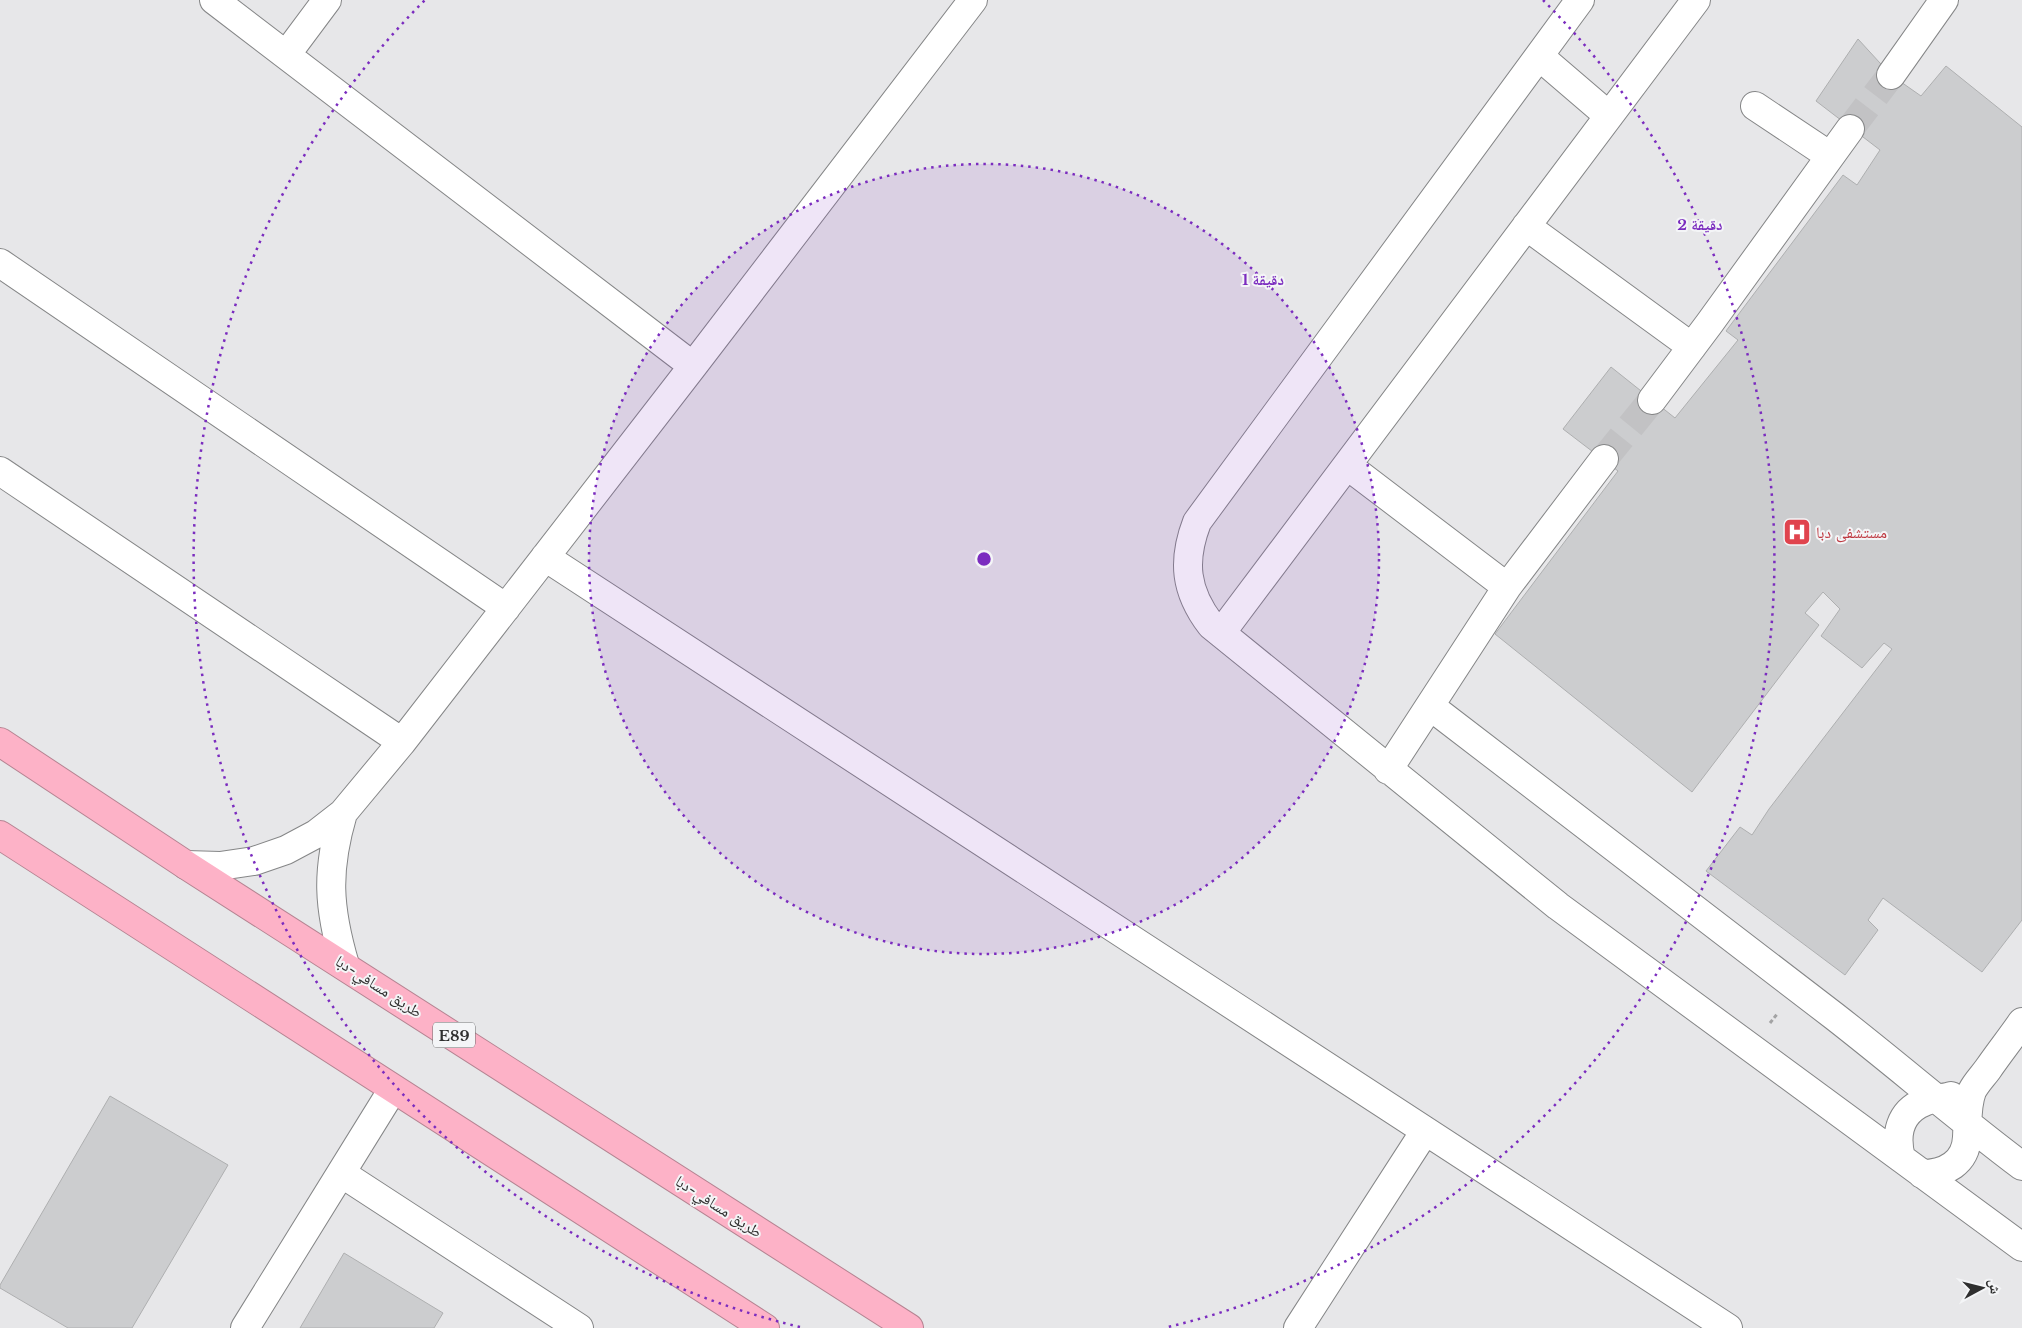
<svg xmlns="http://www.w3.org/2000/svg" width="2022" height="1328" font-family="'Libre Baskerville','Noto Naskh Arabic',serif">
  <style>
    .building { fill: #cccdcf; stroke: #aeafb0 }
    .lines { fill: none; stroke-linecap: round; stroke-linejoin: round }
    .minor-tunnel { stroke: #c2c2c4; stroke-width: 28; stroke-dasharray: 28 14; stroke-linecap: butt }
    .minor-casing { stroke: #858687; stroke-width: 30 }
    .highway-casing { stroke: #b58492; stroke-width: 30 }
    .path { stroke: #a3a3a4; stroke-width: 3; stroke-dasharray: 4 2.5; stroke-linecap: butt }
    .minor { stroke: #fff; stroke-width: 28 }
    .highway { stroke: #fdb2c7; stroke-width: 28 }
    .ring { fill: none; stroke: #7b2cbf; stroke-width: 2.5; stroke-dasharray: 2.5 5 }
    .labels { text-anchor: middle; dominant-baseline: central; stroke-width: 4; stroke-linejoin: round; paint-order: stroke }
    .shield { fill: #f4f5f7; stroke: #6a6a6b; stroke-width: 1 }
    .shield-label { font-size: 15px; font-weight: bold; fill: #2f2f2f }
    .health-label { font-size: 16px; fill: #be3a42; stroke: #f4f5f7; text-anchor: start }
    .street-label { font-size: 16px; fill: #2f2f2f; stroke: #f4f5f7 }
    .centre { fill: #7b2cbf; stroke: #f4f5f7; stroke-width: 2.5 }
    .ring-label { font-size: 15px; text-anchor: middle; font-weight: bold; fill: #7b2cbf; stroke: #f4f5f7; stroke-width: 4; stroke-linejoin: round; paint-order: stroke }
  </style>
  <rect width="100%" height="100%" fill="#e7e7e9"/>
  <path class="building" d="M1858,39L1891,75L1921,96L1946,66L2022,127V920L1982,972L1883,898L1868,920L1878,930L1845,975L1706,871L1740,827L1752,835L1769,809L1892,649L1884,643L1862,668L1821,636L1840,609L1823,592L1805,613L1819,625L1692,792L1495,634L1618,471L1563,429L1611,367L1675,418L1738,340L1726,331L1843,175L1857,185L1880,150L1816,101Z
    M110,1096L228,1165L132,1328H68L0,1288V1285Z
    M344,1253L443,1313L434,1328H300Z"/>
  <g class="lines">
    <path class="minor-tunnel" d="M1850,129L1891,75
      M1604,459L1652,400"/>
    <g class="minor-casing">
      <path id="minor" d="M214,0L693,366
        M1580,0L1197,522C1182,561 1185,591 1211,625L1558,906L2022,1247
        M286,55L327,0
        M1539,56L1609,116
        M1891,75L1944,0
        M1755,106L1830,156
        M1526,226L1692,347
        M0,263L506,608
        M1652,400L1709,324L1850,129
        M1348,466L1507,587
        M0,471L402,742
        M545,557L1728,1328
        M1221,633L1696,0
        M1430,706C1565,809 1700,912 1834,1016C1897,1065 1958,1118 2022,1166
        M1388,770L1507,587L1604,459
        M343,813C326,871 328,907 345,965
        M186,865L220,866L254,861L286,850L316,834L343,813L402,742L693,366L973,0
        M1901,1158C1895,1135 1899,1112 1924,1102C1932,1098 1942,1099 1951,1096
        M341,1173L579,1328
        M1922,1174C1945,1174 1966,1163 1967,1137C1968,1121 1966,1107 1972,1091C1976,1083 1983,1076 1988,1069C1999,1053 2011,1038 2022,1022
        M245,1328L393,1089
        M1298,1328L1425,1131"/>
    </g>
    <g class="highway-casing">
      <path id="highway" d="M0,742L186,865L909,1328
        M0,835L765,1328"/>
    </g>
    <path class="path" d="M1770,1023L1778,1013"/>
    <use href="#minor" class="minor"/>
    <use href="#highway" class="highway"/>
  </g>
  <circle cx="984" cy="559" r="395" fill="#7b2cbf" fill-opacity=".12"/>
  <g class="ring">
    <circle cx="984" cy="559" r="395"/>
    <path d="M800 1327A790 790 0 0 1 425 0M1543 0A790 790 0 0 1 1168 1327"/>
  </g>
  <defs>
    <g id="hospital-square" transform="scale(1.4375)"><rect x="-9" y="-9" width="18" height="18" rx="4" fill="#e0444e" stroke="#f4f5f7"/><path d="M-5-5h3v3.5h4V-5h3V5h-3V1.5h-4V5h-3Z" fill="#fff"/></g>
  </defs>
  <g fill-rule="evenodd">
    <use href="#hospital-square" x="1797" y="532"/>
  </g>
  <g class="labels">
    <rect class="shield" x="433" y="1022.5" width="42" height="25" rx="4"/>
    <g class="shield-label">
      <text x="454" y="1035">E89</text>
    </g>
    <g class="health-label">
      <text x="1816" y="532">مستشفى دبا</text>
    </g>
    <g class="street-label">
      <text transform="translate(379 986) rotate(33)">طريق مسافي-دبا</text>
      <text transform="translate(719 1206) rotate(33)">طريق مسافي-دبا</text>
    </g>
  </g>
  <circle cx="984" cy="559" r="8" class="centre"/>
  <g class="ring-label">
    <text x="1700" y="230">2 دقيقة</text>
    <text x="1263" y="285">1 دقيقة</text>
  </g>
  <g transform="translate(1982 1288) rotate(83)" stroke="#f4f5f7" stroke-width="4" paint-order="stroke">
  <path d="M0-4L9 19L0 12L-9 19Z" fill="#2f2f2f"/>
  <text y="-8" font-size="14" font-weight="bold" text-anchor="middle" fill="#2f2f2f">ش</text>
  </g>
</svg>
